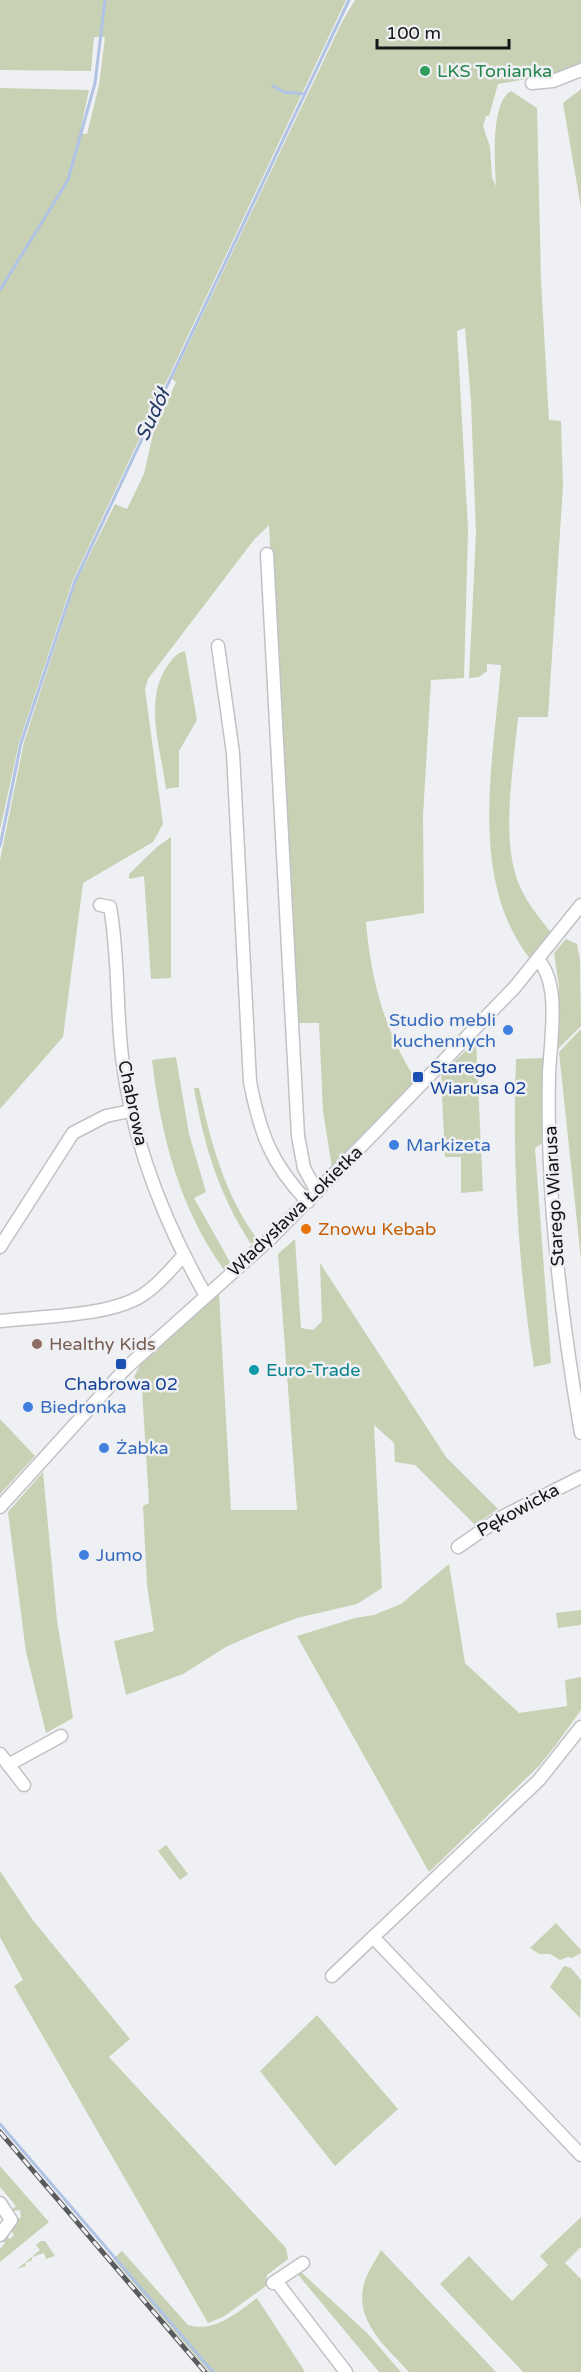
<svg xmlns="http://www.w3.org/2000/svg" width="581" height="2372" font-family="'Varela Round',sans-serif">
  <style>
    .green { fill: #c9d1b4 }
    .lines { fill: none; stroke-linecap: round; stroke-linejoin: round }
    .stream { stroke: #b1c3e4; stroke-width: 3 }
    .minor-casing { stroke: #c1c2c5; stroke-width: 15 }
    .minor { stroke: #fff; stroke-width: 12 }
    .rail-casing { stroke: #5a5b5c; stroke-width: 5 }
    .rail { stroke: #eff0f3; stroke-width: 3; stroke-dasharray: 9; stroke-linecap: butt }
    .leisure-dot { fill: #2e9e5b; stroke: #eff0f3; stroke-width: 2 }
    .shop-dot { fill: #3f7fe0; stroke: #eff0f3; stroke-width: 2 }
    .transit-dot { fill: #1a4fb4; stroke: #eff0f3; stroke-width: 2 }
    .food-dot { fill: #e8710a; stroke: #eff0f3; stroke-width: 2 }
    .education-dot { fill: #8d6e63; stroke: #eff0f3; stroke-width: 2 }
    .culture-dot { fill: #0f9aa8; stroke: #eff0f3; stroke-width: 2 }
    .labels { text-anchor: middle; dominant-baseline: central; stroke-width: 5; stroke-linejoin: round; paint-order: stroke }
    .leisure-label { font-size: 18px; fill: #27864d; stroke: #eff0f3; text-anchor: start }
    .shop-label { font-size: 18px; fill: #366cbe; stroke: #eff0f3; text-anchor: start }
    .transit-label { font-size: 18px; fill: #164399; stroke: #eff0f3; text-anchor: start }
    .street-label { font-size: 18px; fill: #161617; stroke: #eff0f3 }
    .food-label { font-size: 18px; fill: #c56008; stroke: #eff0f3; text-anchor: start }
    .education-label { font-size: 18px; fill: #785e54; stroke: #eff0f3; text-anchor: start }
    .culture-label { font-size: 18px; fill: #0d838f; stroke: #eff0f3; text-anchor: start }
    .water-label { font-size: 20px; font-style: italic; fill: #223864; stroke: #eff0f3 }
  </style>
  <rect width="100%" height="100%" fill="#eff0f3"/>
  <path class="green" d="M0,0H346L73,580L19,743L0,830V88L89,90L80,133L87,134L99,85L105,37H94L91,71L0,70Z
    M355,0H581V66L556,77L533,78L498,84L489,116H486L483,126L490,147L492,178L496,186C495,164 490,103 511,91L537,108L541,280L549,420L561,421L563,486L548,717H518C514,765 501,833 517,879C524,900 539,917 552,934L530,959C467,877 494,760 501,665L487,664V671L479,677L469,678L476,533L471,402L465,328L457,331L468,529L464,678L431,680L423,816L424,913L366,922C371,980 384,1030 416,1080L332,1168L323,1111L319,1023H296L269,525L253,541L148,679L145,689L163,824L153,842L83,883L63,1037L0,1109V860L24,742L76,582L115,504L127,509L144,474L153,434L176,382L172,379L342,22Z
    M581,89V208L563,103Z
    M185,651L197,720L179,751V787L166,789C161,750 143,699 168,665C173,658 176,653 185,651Z
    M171,837V978L151,979L144,876L129,879V874L157,847Z
    M566,939L577,944L580,960L581,1026L558,1049L559,987L554,953Z
    M581,1029V1260L559,1052Z
    M476,1041L483,1191L461,1193V1157H445L441,1074Z
    M176,1057L189,1134L206,1192L194,1198L230,1262L224,1270C179,1207 161,1136 152,1060Z
    M544,1058V1142L535,1148L551,1363L534,1367C518,1266 512,1161 516,1059Z
    M194,1088H199C211,1143 224,1193 257,1239L251,1244C219,1195 204,1146 194,1088Z
    M295,1239L301,1328L313,1330L322,1321L320,1263L446,1457L498,1509L475,1525L415,1465L395,1462L394,1443L374,1425L382,1588L357,1604L297,1618L255,1634L226,1647L183,1674L126,1695L114,1641L154,1631L147,1585L143,1506L149,1503L142,1389L134,1377L140,1365L219,1293L231,1510H297L278,1254Z
    M0,1419L35,1456L0,1494Z
    M43,1472L57,1620L73,1718L46,1733L26,1652L8,1512Z
    M449,1564L465,1663L519,1713L567,1706L565,1680L581,1677V1710L555,1746L539,1766L429,1872L297,1636L355,1618L374,1615L401,1604Z
    M581,1610V1625L558,1628L556,1613Z
    M166,1845L188,1874L180,1880L158,1851Z
    M0,1871L32,1919L130,2039L109,2057L286,2248L288,2259L267,2275L266,2286L223,2317L208,2323L14,1986L23,1980L0,1937Z
    M556,1923L581,1950V1953L572,1958L568,1957L560,1960L550,1954H539L530,1948Z
    M564,1966L571,1968L581,1980L580,2018L550,1987Z
    M317,2015L398,2109L335,2166L260,2071Z
    M0,2166L49,2222L0,2262V2249L5,2243L1,2239L5,2235L10,2239L14,2235L10,2230L15,2218H21L20,2210L11,2211L16,2206L0,2187Z
    M581,2217V2247L565,2263L581,2279V2372H523L440,2284L469,2256L512,2301L548,2265L540,2256Z
    M41,2241H45L55,2256L46,2259L44,2253L32,2257V2260L25,2263L26,2266L17,2269L40,2250L36,2245Z
    M381,2250L496,2372H409C386,2347 354,2321 364,2284C367,2272 376,2260 381,2250Z
    M122,2251L188,2325C214,2333 237,2313 257,2298L305,2372H209L113,2259Z
    M295,2271L301,2272L367,2333L401,2372H379Z"/>
  <g class="lines">
    <path class="stream" d="M273,86L284,92L305,94
      M0,290L68,180L95,83L105,0
      M0,846L21,743L75,581L349,0
      M0,2124L213,2372"/>
    <g class="minor-casing">
      <path id="minor" d="M532,83L553,81L581,70
        M267,554L298,1136L304,1168L317,1192
        M218,646L233,753L250,1082C260,1133 271,1164 308,1202
        M100,905L110,907C119,956 116,1007 122,1057C132,1142 164,1222 206,1296
        M539,961C561,985 550,1043 549,1075C546,1196 561,1315 581,1433
        M0,1247L73,1133L106,1116L130,1111
        M0,1321C41,1316 115,1317 147,1292C161,1282 172,1268 183,1256
        M0,1507L126,1368L270,1239L374,1133L515,987L581,905
        M458,1547L500,1518L581,1477
        M0,1754L24,1785
        M8,1765L61,1736
        M373,1937L581,2155
        M332,1976L539,1780L581,1727
        M0,2203L11,2220L0,2235
        M276,2281L346,2372
        M273,2283L303,2263"/>
    </g>
    <use href="#minor" class="minor"/>
    <g class="rail-casing">
      <path id="rail" d="M0,2132L205,2372"/>
    </g>
    <use href="#rail" class="rail"/>
  </g>
  <circle class="leisure-dot" cx="425" cy="71" r="6"/>
  <g class="shop-dot">
    <circle cx="508" cy="1030" r="6"/>
    <circle cx="394" cy="1145" r="6"/>
    <circle cx="28" cy="1407" r="6"/>
    <circle cx="104" cy="1448" r="6"/>
    <circle cx="84" cy="1555" r="6"/>
  </g>
  <g class="transit-dot">
    <rect x="412" y="1071" width="12" height="12" rx="3"/>
    <rect x="115" y="1358" width="12" height="12" rx="3"/>
  </g>
  <circle class="food-dot" cx="306" cy="1229" r="6"/>
  <circle class="education-dot" cx="37" cy="1344" r="6"/>
  <circle class="culture-dot" cx="254" cy="1370" r="6"/>
  <g class="labels">
    <g class="leisure-label">
      <text x="437" y="71">LKS Tonianka</text>
    </g>
    <g class="shop-label">
      <text x="496" y="1020" text-anchor="end">Studio mebli<tspan x="496" dy="21">kuchennych</tspan></text>
      <text x="406" y="1145">Markizeta</text>
      <text x="40" y="1407">Biedronka</text>
      <text x="116" y="1448">Żabka</text>
      <text x="96" y="1555">Jumo</text>
    </g>
    <g class="transit-label">
      <text x="430" y="1067">Starego<tspan x="430" dy="21">Wiarusa 02</tspan></text>
      <text x="121" y="1384" text-anchor="middle">Chabrowa 02</text>
    </g>
    <g class="street-label">
      <text transform="translate(133 1103) rotate(78)">Chabrowa</text>
      <text transform="translate(554 1196) rotate(-93)">Starego Wiarusa</text>
      <text transform="translate(295 1211) rotate(-44)">Władysława Łokietka</text>
      <text transform="translate(518 1510) rotate(-29)">Pękowicka</text>
    </g>
    <g class="food-label">
      <text x="318" y="1229">Znowu Kebab</text>
    </g>
    <g class="education-label">
      <text x="49" y="1344">Healthy Kids</text>
    </g>
    <g class="culture-label">
      <text x="266" y="1370">Euro-Trade</text>
    </g>
    <g class="water-label">
      <text transform="translate(153 415) rotate(-65)">Sudół</text>
    </g>
  </g>
  <path d="M377 39v9h132v-9" fill="none" stroke="#161617" stroke-width="3"/>
  <text x="386" y="39" font-size="18" fill="#161617" stroke="#eff0f3" stroke-width="4.5" paint-order="stroke">100 m</text>
</svg>
